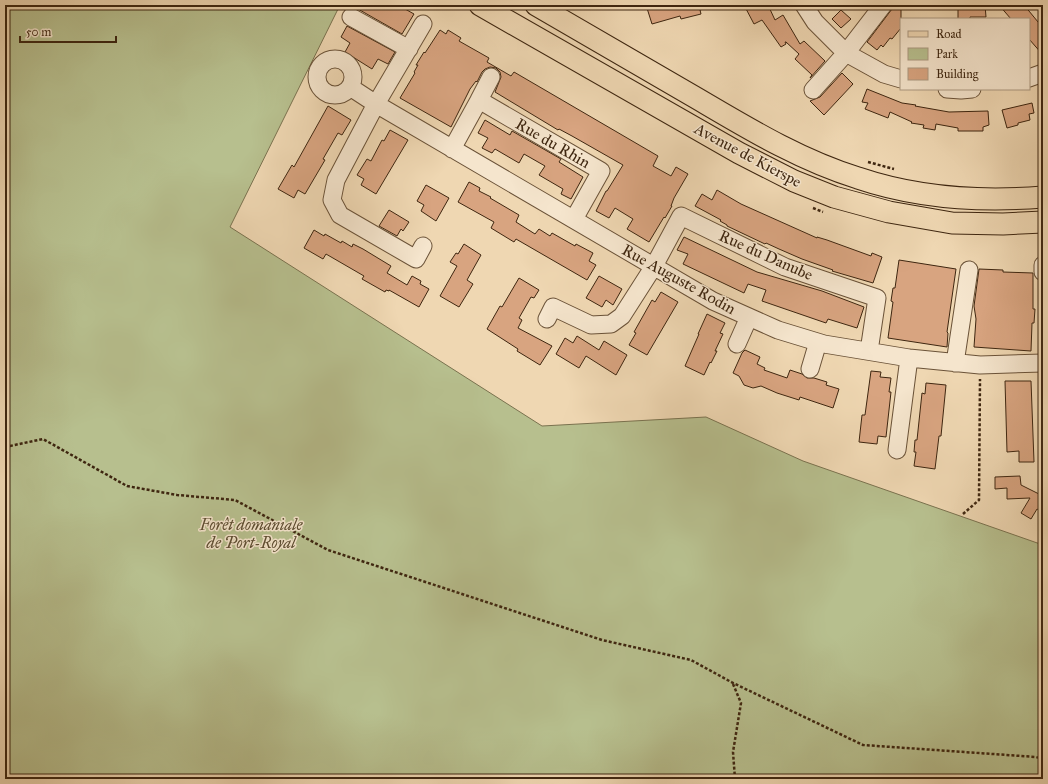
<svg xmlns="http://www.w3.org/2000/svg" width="1048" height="784" font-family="'IM FELL Great Primer',serif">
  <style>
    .green { fill: #b7bf8e; stroke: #7a724f }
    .building { fill: #d8a480; stroke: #3e2610 }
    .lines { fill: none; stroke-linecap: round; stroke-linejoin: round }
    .minor-casing { stroke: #6a5238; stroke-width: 19 }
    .major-casing { stroke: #3e2610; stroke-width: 23 }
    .path { stroke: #3e2610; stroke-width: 2.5; stroke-dasharray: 3 2; stroke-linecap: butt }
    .minor { stroke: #f5e5cd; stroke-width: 17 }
    .major { stroke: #efd7b2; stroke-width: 21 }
    .labels { text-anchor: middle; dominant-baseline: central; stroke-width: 3; stroke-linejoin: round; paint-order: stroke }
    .street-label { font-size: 16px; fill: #3e2610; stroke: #f5e5cd }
    .park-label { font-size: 16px; font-style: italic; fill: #5c4c30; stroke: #f5e5cd }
  </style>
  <rect width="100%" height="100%" fill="#efd7b2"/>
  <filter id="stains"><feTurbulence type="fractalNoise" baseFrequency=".005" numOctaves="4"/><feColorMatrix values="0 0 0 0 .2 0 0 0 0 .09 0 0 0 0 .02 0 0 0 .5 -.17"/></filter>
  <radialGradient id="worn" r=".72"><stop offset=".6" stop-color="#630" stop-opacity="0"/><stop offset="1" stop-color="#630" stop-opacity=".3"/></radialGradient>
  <path class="green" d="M5,5H340L230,227L542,426L706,417L803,461L1043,545V779H5Z"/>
  <path class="building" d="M361,5H398L414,14L402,34L358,9Z
    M646,5H706L707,8L700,10L701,14L681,19L680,16L652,24Z
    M744,5H768L775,20L783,15L800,44L804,41L825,61L810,78L812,75L795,59L799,54L786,42H785L786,44L781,47L762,20L754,24Z
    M895,5H901V28L892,39L890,38L883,47L881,45L877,50L867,42Z
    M958,5H985L986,17H970V19H958Z
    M999,5H1024L1043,28V55L1029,39V19H1011Z
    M841,10L851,19L841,28L832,19Z
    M347,26L395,52L388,64L378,59L372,69L345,52L350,43L341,37Z
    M440,30L446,34L448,30L461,38L459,41L489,58L487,62L511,76L514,72L658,156L653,166L671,176L676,167L688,174L674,198L671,206H672L665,218L664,217L649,242L627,229L633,219L615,208L609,218L596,211L606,191H607L623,165L572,136L559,129L558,130L495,92L501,77L500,72L496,68L490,67L485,69L482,72L477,82L476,81L470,89L451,127L400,98L415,73L414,72L418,65H416L424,52L425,53Z
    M842,73L853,84L824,115L810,101L820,97Z
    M867,89L902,103L916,105L915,106L949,112L988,111L989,125L983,127V131H958V128L936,124L935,130L923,128L924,125L911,123L912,122L890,112L888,118L865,109L868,103L862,102Z
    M1032,103L1034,113L1029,114L1030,120L1018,123V125L1007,128L1002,110Z
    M328,106L351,120L342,135L338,133L323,159L325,160L305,194L298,190L294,198L278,189L292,165L294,167Z
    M485,120L510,135L512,131L561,159L559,162L583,177L571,199L561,194L563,189L539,175L545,166L524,154L519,163L495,149L492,153L482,148L488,138L478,133Z
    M390,130L408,140L376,194L361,185L364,179L357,175L367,159L371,161L382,140L384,141Z
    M469,182L480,188L479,191L491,197L490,198L519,215L516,222L535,234L539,229L550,236L552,233L575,246L576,244L593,253L589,261L596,265L587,280L516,239L514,242L491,228L494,222L458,202Z
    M426,185L449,198L436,221L421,211L424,205L417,201Z
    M717,190L741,204L817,238V237L827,240L871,256L872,253L882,257L873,283L832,271L833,270L802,259L779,249L766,243L765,244L727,226V225L720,221L721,220L695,206L702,194L712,200Z
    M389,210L409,222L403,231L401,229L397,236L379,226Z
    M314,230L324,236L325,234L341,243L342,241L352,247L353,244L363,249L391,266L387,273L407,285L412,276L421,281L420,284L429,289L419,307L389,290V291L386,290L385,292L362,279L364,276L326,254L323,259L304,248Z
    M684,237L757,272L822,291L864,307L857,328L828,319L826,323L762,301L766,290L748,284L744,293L683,264L688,254L677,250Z
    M464,244L481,255L467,280L473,284L459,307L440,296L457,266L450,262L456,253L458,254Z
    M899,260L956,269L947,332L948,333L947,347L888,338L893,302L891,301L893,288H895Z
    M979,269L1003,270V272L1033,273V309H1035L1034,323H1032L1031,351L974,347L976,319L974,306Z
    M599,276L622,289L613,305L606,300L602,307L586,298Z
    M519,278L539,290L534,298L531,297L519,318L522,320L518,328L552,346L540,365L517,351L518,349L487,329L500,306L502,307Z
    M661,292L678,302L647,355L629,345L636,333L634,332L652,300L655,302Z
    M707,314L725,323L720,333L723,334L715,351H717L711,363L710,362L704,375L685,366L699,334H698Z
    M577,336L599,350L604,341L627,355L616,375L586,356L579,368L556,354L565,338L573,343Z
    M745,350L760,357L757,364L765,368L764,370L787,378L790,370L802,374L807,378H814L827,382L826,385L839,389L833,408L800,397L799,400L777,393L761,386L753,388L744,385L739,376L733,373L742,353Z
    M871,371L881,372L880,377L891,378L889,392H891L886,437L878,436L877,444L859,442L862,415H865Z
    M1005,381H1031L1034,462H1019V451L1007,452Z
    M926,383L946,385L941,436H939L935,469L914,466L916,452H914L915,440H917L922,393L925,394Z
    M1020,476L1021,485L1043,496V512L1037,509L1031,519L1021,513L1030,498L1007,499V488L995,489V477Z"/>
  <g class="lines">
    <g class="minor-casing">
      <path id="minor" d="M804,5L815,22L846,53L884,74L901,79
        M351,17L409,49
        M423,24L376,104L336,180L332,200L340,215L416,259L423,246
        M317 77a18 18 0 1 1 36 0a18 18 0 1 1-36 0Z
        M1029,78L1043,73
        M350,87L376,104L713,301L778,330L824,344L909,358L980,365L1043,363
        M947,89L961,90L972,89
        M813,90L846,53L883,5
        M479,100L491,77
        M452,149L479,100L601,171L574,219
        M1043,265V272
        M547,319L553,307L591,325L611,324L622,316L654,266L681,216L785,267L877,298L869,351
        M737,344L749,317
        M955,363L969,270
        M810,369L818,342
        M897,450L909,358"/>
    </g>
    <g class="major-casing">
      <path id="major" d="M480,5L739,153L794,181L834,197L889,212L952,223L1003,224L1043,222
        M536,5C590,36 644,68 698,99C749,129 800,160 858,178C917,198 981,202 1043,197"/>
    </g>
    <path class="path" d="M868,162L894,169
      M813,208L823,212
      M5,447L43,439L127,486L177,495L235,500L328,550L602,640L691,660L733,683L863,745L1036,757L1043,759
      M963,514L979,500L980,379
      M733,684L741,703L733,752L735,779"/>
    <use href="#minor" class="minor"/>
    <use href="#major" class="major"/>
  </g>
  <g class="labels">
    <g class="street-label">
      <text transform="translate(553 143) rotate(30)">Rue du Rhin</text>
      <text transform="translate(748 155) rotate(28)">Avenue de Kierspe</text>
      <text transform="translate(766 255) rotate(24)">Rue du Danube</text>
      <text transform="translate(679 279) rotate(29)">Rue Auguste Rodin</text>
    </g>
    <g class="park-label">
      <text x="251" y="524">Forêt domaniale<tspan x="251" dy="18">de Port-Royal</tspan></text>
    </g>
  </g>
  <rect width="1048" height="784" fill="none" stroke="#efd7b2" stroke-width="20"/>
  <rect x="6" y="6" width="1036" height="772" fill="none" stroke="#3e2610" stroke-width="2"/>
  <rect x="10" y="10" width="1028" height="764" fill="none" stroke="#3e2610"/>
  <rect x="900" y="18" width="130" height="72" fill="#f5e5cd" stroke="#ac9981"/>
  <rect x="908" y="31" width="20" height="6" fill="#efd7b2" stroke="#ac9981"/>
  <text x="936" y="38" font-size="12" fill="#3e2610">Road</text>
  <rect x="908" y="48" width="20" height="12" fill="#b7bf8e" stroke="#ac9981"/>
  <text x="936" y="58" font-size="12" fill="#3e2610">Park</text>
  <rect x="908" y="68" width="20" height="12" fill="#d8a480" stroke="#ac9981"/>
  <text x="936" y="78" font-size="12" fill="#3e2610">Building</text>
  <path d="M20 36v6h96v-6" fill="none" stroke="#3e2610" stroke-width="2"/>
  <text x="26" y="36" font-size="12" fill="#3e2610" stroke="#f5e5cd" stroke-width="3" paint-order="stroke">50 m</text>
  <rect width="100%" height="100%" filter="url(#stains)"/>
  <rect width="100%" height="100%" fill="url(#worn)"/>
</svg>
